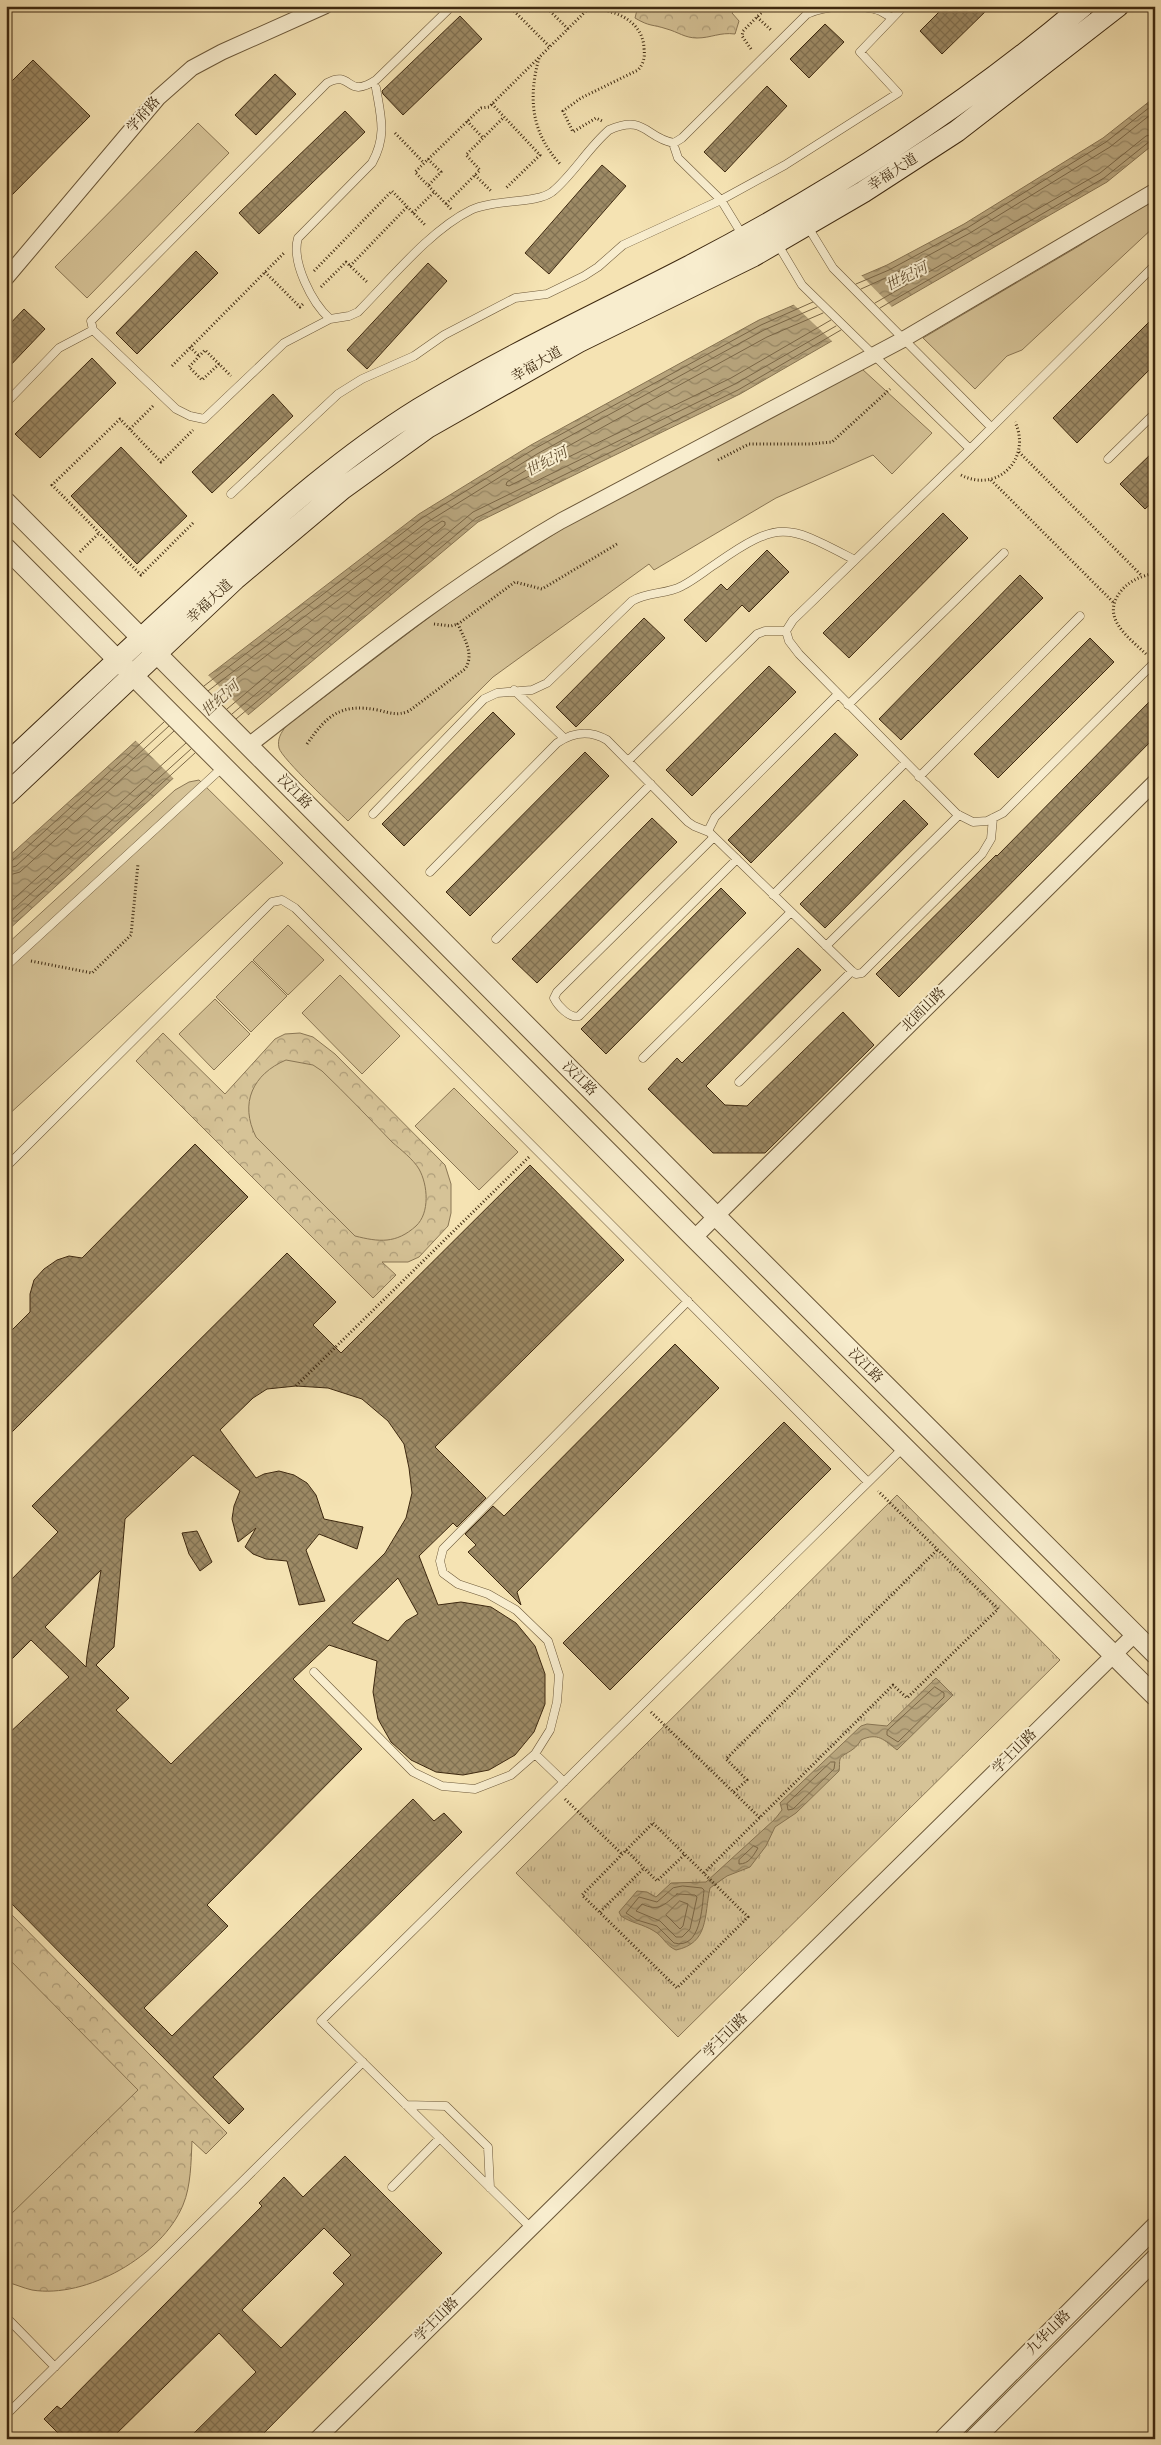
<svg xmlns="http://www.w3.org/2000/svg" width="1161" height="2445" font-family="Vollkorn,'Noto Serif SC',serif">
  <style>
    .grass { fill: url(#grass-tufts); stroke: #8a7654 }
    .forest { fill: url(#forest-crowns); stroke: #8a7654 }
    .garden { fill: #d6c397; stroke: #8a7654 }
    .water { fill: url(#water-waves); stroke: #877351 }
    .pier { fill: #f5e3b3 }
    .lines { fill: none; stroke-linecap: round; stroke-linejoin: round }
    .shore { stroke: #7a6646; stroke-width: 1 }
    .building { fill: url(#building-cross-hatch); stroke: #3e2910; fill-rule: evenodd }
    .service-casing { stroke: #6c5839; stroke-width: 9 }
    .minor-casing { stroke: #6c5839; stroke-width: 17 }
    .tertiary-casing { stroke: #6c5839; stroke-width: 21 }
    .secondary-casing { stroke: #3e2910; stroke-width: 23 }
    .path { stroke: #3e2910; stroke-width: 3; stroke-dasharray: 1 2.5; stroke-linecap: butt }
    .service { stroke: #f8edce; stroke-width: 8 }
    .minor { stroke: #f8edce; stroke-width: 15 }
    .tertiary { stroke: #f8edce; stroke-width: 19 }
    .secondary { stroke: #f8edce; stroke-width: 21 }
    .labels { text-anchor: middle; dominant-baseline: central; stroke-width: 4; stroke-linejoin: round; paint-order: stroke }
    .street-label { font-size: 14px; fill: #3e2910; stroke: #f8edce }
    .water-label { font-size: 15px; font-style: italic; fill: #624e30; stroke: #f8edce }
  </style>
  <defs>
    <pattern id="grass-tufts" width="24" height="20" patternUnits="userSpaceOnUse" patternTransform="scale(1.25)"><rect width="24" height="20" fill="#d6c397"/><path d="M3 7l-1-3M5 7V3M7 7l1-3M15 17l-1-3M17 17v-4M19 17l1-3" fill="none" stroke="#af9e7a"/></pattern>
    <pattern id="forest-crowns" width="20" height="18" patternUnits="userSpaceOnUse" patternTransform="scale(1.25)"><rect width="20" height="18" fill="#d6c397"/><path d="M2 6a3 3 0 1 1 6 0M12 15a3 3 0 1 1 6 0" fill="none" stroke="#af9e7a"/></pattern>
    <pattern id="water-waves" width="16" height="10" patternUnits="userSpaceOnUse" patternTransform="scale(1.25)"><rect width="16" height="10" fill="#b7a47c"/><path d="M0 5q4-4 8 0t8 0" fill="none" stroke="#968664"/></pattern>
    <pattern id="building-cross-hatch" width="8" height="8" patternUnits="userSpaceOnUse" patternTransform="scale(1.25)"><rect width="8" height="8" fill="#9d8a65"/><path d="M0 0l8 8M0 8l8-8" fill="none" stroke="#817152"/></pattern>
  </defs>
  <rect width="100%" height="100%" fill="#f5e3b3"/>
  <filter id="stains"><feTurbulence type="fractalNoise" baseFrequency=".004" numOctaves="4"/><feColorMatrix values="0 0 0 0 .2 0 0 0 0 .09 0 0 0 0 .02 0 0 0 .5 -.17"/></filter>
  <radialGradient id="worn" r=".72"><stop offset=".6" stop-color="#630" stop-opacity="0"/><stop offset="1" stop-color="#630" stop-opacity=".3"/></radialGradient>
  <path class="grass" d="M897,1495L1060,1660L678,2037L516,1873Z"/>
  <path class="forest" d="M638,6H738L732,13L739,21L735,34C720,32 711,38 697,38C685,38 678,32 667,29C652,24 650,27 635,18Z
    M163,1033L225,1094L275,1039L285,1034L300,1033L313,1037L335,1054L445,1165L451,1184V1213L448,1226L419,1257L408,1262H382L396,1275L373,1298L136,1061Z
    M6,1909L227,2133L206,2154L192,2141C191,2162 191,2186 183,2205C162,2256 86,2299 32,2290C23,2288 15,2284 6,2282Z"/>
  <path class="garden" d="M198,123L229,153L87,298L55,267Z
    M1155,197V226L1022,350L1007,356L975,389L923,338L1079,246Z
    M862,369L932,433L892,474L873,455L776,498L654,570L649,564L493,677L348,821C336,809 282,759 279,748C277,739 281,733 286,726L453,599L565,527Z
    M199,780L283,863L6,1117V945L175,790L189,782Z
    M288,925L324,960L288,995L253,960Z
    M252,961L287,996L251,1032L216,997Z
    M340,975L400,1036L362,1074L302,1013Z
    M215,999L250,1034L214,1070L179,1034Z
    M286,1060L313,1065L322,1071C346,1094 369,1118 392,1142C401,1150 413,1159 419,1169C428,1185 430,1213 416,1226C396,1244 379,1242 355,1236L256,1137C239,1103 253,1074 286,1060Z
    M454,1088L518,1152L479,1190L415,1126Z
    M6,1956L138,2090L6,2219Z"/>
  <path class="water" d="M1155,97V143L1107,182L740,394L478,522L180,772L6,932V859L204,679L419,514L531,445L759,320L887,265L964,224L1103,138Z
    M936,1678L953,1695L897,1750C884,1740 878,1732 861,1740C855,1752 841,1754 840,1759C839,1762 840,1767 839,1771L796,1813L775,1827L766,1846L750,1867L727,1876L710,1888C704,1916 709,1943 676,1950C666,1946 663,1936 654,1931C643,1924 631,1923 621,1916L619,1912L637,1891L647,1892L656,1897L671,1883L706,1882L775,1819L782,1810L780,1803L861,1726L867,1724L887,1726Z"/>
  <path class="pier" d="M860,274L893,308L834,343L792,303Z
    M207,674L250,717L175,780L134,739Z"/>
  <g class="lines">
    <path class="shore" d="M856,284L889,270L967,228L1106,142L1155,103
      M861,289L892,275L970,233L1110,147L1155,111
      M875,303L1100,173L1146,136L1155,134
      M880,308L1104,178L1150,141L1155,140
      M823,313L767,337L541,461L507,482L506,485L509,486L731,378L831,320
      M204,686L422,518L534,449L761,325L813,302
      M208,691L426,523L537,454L764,330L817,307
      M214,696L430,529L442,521L445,522V525L227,709
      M232,714L473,512L735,384L836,326
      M236,719L476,518L738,390L841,330
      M6,862L12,861L164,722
      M6,869L16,866L169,726
      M6,876L20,872L174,731
      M6,906L186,743
      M6,916L191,749
      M6,925L195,753
      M935,1687L944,1693V1697L898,1742L887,1735V1731Z
      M831,1762H835L834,1769L793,1809L788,1810L787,1804Z
      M754,1846L758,1848C753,1856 749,1864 739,1864V1860Z
      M683,1886L702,1888L704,1890C702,1907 701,1950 674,1943L657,1926L637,1920L626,1913L639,1897L657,1902L673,1888Z
      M677,1894L695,1895L697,1897L690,1929L682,1937H676L660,1921L636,1911L642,1904C659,1912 664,1905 677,1894Z
      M680,1901L688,1904L683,1926L680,1929L666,1915Z"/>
  </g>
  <path class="building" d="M945,6H991L942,54L920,31Z
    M460,16L482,39L403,115L383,94L382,91Z
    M825,24L844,42L809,78L790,59Z
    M33,60L90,116L6,201V87Z
    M275,74L296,94L256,135L235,115Z
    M767,86L787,106L725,172L704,152Z
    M345,111L365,132L259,234L239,213Z
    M602,165L626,186L549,274L525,253Z
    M196,251L218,273L137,354L116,333Z
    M428,263L447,281L367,369L347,350Z
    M24,309L45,329L6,370V328Z
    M1155,316V364L1077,443L1053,418Z
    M92,358L116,383L40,458L15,434Z
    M273,394L293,416L212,493L192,472Z
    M121,447L187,516L137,564L71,496Z
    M1155,450V500L1145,509L1120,484Z
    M943,513L968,538L849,658L823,633Z
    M767,550L789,572L749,612L742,605L706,642L684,620L721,584L727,590Z
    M1020,575L1043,598L901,740L879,719Z
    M644,618L665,638L576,727L556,707Z
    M1090,638L1114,662L998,778L974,754Z
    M769,666L796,692L692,796L666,770Z
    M1155,696V737L899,997L876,974L996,855L997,856Z
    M493,712L515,734L404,846L382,824Z
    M835,733L858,755L751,863L728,840Z
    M585,752L609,776L470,916L446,892Z
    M904,800L928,824L825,928L800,904Z
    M652,818L677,842L537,983L512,959Z
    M721,888L746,913L606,1054L581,1029Z
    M798,948L821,970L706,1086L725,1105L747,1106L843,1012L874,1045L765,1153H713L648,1089L677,1058L682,1063Z
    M195,1144L248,1197L6,1438V1336L30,1312V1294L34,1280L44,1269L57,1260L69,1256L82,1258Z
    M530,1165L624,1260L435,1447L486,1498L457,1527L453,1523L419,1556L438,1605L461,1602L491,1607L516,1623L535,1646L545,1674V1704L534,1732L515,1755L489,1770L463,1775L436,1772L411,1760L391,1742L378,1719L373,1692L377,1661L329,1645L293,1679L362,1749L207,1905L228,1926L144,2008L172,2036L413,1799L434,1821L444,1813L462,1832L213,2077L244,2109L229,2124L6,1898V1736L69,1677L31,1640L6,1665V1585L58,1532L32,1506L287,1253L336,1302L313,1325L341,1353ZM296,1386L328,1388L362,1399L388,1421L404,1444L409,1468L412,1493L406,1518L385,1553L171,1764L116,1710L129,1698L96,1665L114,1647L125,1519L193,1455L240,1491L234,1506L232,1519L238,1542L256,1528L245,1547L253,1554L266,1559L287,1561L299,1605L325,1601L306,1550L319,1534L357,1549L363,1527L324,1519L316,1495L307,1483L294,1475L279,1471L264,1474L256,1478L220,1430L253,1398L267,1389ZM101,1570L87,1656L86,1667L45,1627ZM398,1578L418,1614L406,1621L388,1641L352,1623Z
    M675,1344L719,1388L517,1592L521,1605L468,1552L476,1545L465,1534L493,1506L504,1516Z
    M784,1422L831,1469L610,1690L563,1643Z
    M197,1531L212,1562L200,1571L189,1554L182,1533Z
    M345,2156L442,2253L258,2439H188L256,2372L219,2333L111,2439H64L44,2419L57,2406L61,2409L262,2206L259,2203L284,2177L303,2197ZM324,2228L351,2255L333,2273L344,2284L281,2348L242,2310Z"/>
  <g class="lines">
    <g class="service-casing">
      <path id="service" d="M452,6L376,80C345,100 353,69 327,83L91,321L93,330L176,409L190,416L204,419L284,343L330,319L349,316L358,312C390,280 430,230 471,210C494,199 536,204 552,192C572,176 588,148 609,130C646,114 645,138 674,143L682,138L807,14C825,6 854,4 874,9C881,10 887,15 892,18
        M808,227L833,268L991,427
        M743,236L721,200L785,165L898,93L860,52L904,6
        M777,243L802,285L970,449
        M1155,265L970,449L793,620L786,631L789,641L799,654L957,814L973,822L987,821L1003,813L1155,662
        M330,319C312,303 291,262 298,238L372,163C387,136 381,117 376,88
        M6,403L59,348L93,330
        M1108,459L1155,413
        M231,494L338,394L362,379L414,356L444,335L515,298L547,294L584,276L598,267L623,245L721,200L678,158L673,143
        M514,690L564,738
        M838,694L715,817L709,829V832L852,971L856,974L862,973L982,854L991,839L993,818
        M848,705L1004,553
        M628,761L757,634L765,631H786
        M919,777L1080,616
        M373,814L484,699L497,693L532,690L547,683L632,601C648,591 666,595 682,586C694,580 706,570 717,563C781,518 789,526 855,560
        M714,837L557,992L554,998C558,1006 570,1019 579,1016L737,859
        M430,872L557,743C573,732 590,730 607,740L688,822L694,826L709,832
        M773,895L905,763
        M496,939L651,784
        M826,946L959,815
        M6,966L223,767
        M643,1058L791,912
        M739,1082L852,971
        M6,1167L272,902L282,900L295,908L868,1482
        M314,1672L413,1772L442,1786L475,1789L511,1775L535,1754L550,1730L557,1702L559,1675L548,1641L516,1610L488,1594L458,1584L443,1573L440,1561L443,1549L688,1301
        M535,1754L564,1782
        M406,2105L446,2106L488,2147L490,2188
        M392,2187L440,2138
        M531,2228L321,2021L904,1447
        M6,2317L55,2367
        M6,2415L363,2062"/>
    </g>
    <g class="minor-casing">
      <path id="minor" d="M6,278L158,98L192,68L222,52L325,6
        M248,746C350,667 449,586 561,521L904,339L1155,191
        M694,1238L1155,782
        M317,2439L1135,1634"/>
    </g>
    <g class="tertiary-casing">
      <path id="tertiary" d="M6,502L716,1216L1155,1654
        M6,548L694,1238L1155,1696
        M944,2439L1155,2227
        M974,2439L1155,2259"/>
    </g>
    <g class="secondary-casing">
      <path id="secondary" d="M6,765C76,699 145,634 216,570C281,512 345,455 419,409C506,356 599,313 690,266C830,193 963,108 1083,6
        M6,795L235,579L342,489L428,427L578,342L753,256L863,192L957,131L1118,6"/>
    </g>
    <path class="path" d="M509,6L550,47
      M545,6L568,29
      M587,10C611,7 643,20 644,48C645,57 644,63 638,70L581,98L563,111L573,132L596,118L602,121
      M757,17L771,30
      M751,49L742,36L743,31L768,6
      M539,58C528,98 531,133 561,165
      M492,104L540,155L505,189
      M467,121L483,138
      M395,133L424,163
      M428,159L441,172L428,186
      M475,175L492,192
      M446,204L480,170L466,155L504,117
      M451,209L415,172L481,108L489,107L492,104L591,6
      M413,213L434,192
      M350,266L407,207
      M314,271L392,191L426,226
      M265,272L300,307L303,304
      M321,287L346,262L368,283
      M190,347L199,356
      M219,364L202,380L189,367L205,350L231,376
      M172,366L284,253
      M130,429L154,405
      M1019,452L1142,576
      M718,460L749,444H810L832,442L890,389
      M961,475C998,494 1032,458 1015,422
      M991,480L1114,603
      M193,523L141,575L52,485L120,419L161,462L193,430
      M80,552L99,533
      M434,624L451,626L458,624
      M1146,654C1127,636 1100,617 1121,591C1130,580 1142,576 1155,573
      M307,744C327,715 341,703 378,710C390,713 397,716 409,711L465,669C475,654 464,639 458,624L515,582L542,589L617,544
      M31,961L92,973L131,935L138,864
      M296,1386L529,1157
      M651,1712L760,1818
      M734,1792L747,1780L726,1759L937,1550
      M565,1799L622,1854
      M653,1823L748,1917L677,1988L582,1895Z
      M626,1850L657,1881L685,1854
      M704,1873L893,1685L907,1698L998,1609L878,1491
      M600,1912L644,1868"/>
    <use href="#service" class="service"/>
    <use href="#minor" class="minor"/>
    <use href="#tertiary" class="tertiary"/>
    <use href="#secondary" class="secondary"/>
  </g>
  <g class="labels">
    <g class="street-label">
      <text transform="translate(144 115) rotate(-49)">学府路</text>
      <text transform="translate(893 173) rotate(-33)">幸福大道</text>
      <text transform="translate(537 365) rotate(-30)">幸福大道</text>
      <text transform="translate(210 602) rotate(-43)">幸福大道</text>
      <text transform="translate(294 792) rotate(45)">汉江路</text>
      <text transform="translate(924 1010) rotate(-45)">北固山路</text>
      <text transform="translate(579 1079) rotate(45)">汉江路</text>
      <text transform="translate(865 1366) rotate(45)">汉江路</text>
      <text transform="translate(1015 1752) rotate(-45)">学士山路</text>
      <text transform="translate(726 2036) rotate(-45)">学士山路</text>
      <text transform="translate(437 2320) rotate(-45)">学士山路</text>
      <text transform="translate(1049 2333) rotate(-45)">九华山路</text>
    </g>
    <g class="water-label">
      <text transform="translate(907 278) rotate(-27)">世纪河</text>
      <text transform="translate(547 463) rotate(-28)">世纪河</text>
      <text transform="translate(221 700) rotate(-42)">世纪河</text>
    </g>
  </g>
  <rect width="1161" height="2445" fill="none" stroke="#f5e3b3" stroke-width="25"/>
  <rect x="8" y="8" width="1146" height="2430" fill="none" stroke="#3e2910" stroke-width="2.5"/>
  <rect x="12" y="12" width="1136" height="2420" fill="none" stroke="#3e2910"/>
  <rect width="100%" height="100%" filter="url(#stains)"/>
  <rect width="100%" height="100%" fill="url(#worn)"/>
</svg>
